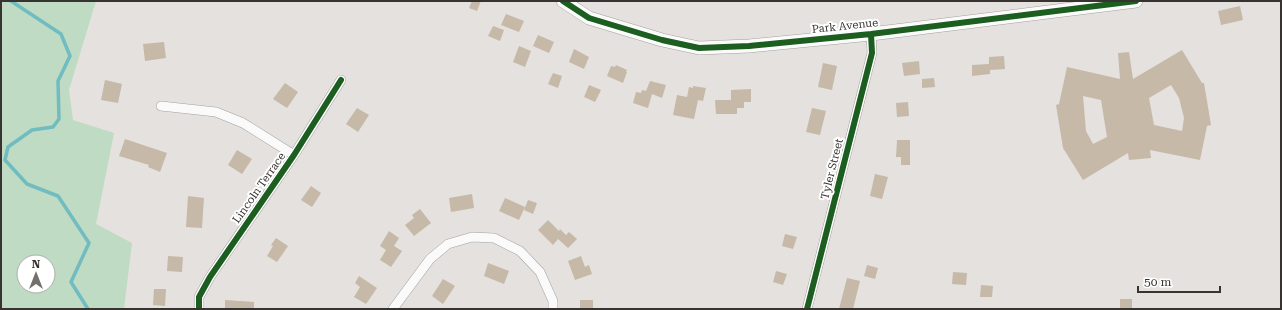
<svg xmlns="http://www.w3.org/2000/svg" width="1282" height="310" font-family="'Roboto Serif',serif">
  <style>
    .green { fill: #bfdbc3; fill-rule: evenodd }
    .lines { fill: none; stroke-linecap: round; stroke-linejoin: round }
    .stream { stroke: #70bcc0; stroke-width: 3.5 }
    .building { fill: #c6b9a8; fill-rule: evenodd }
    .street-casing { stroke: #a4a19e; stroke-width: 10 }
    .secondary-casing { stroke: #a4a19e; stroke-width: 14 }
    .street { stroke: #fbfafa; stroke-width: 9 }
    .secondary { stroke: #fbfafa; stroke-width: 13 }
    .cycleway-casing { stroke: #fff; stroke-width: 8 }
    .cycleway { stroke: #1b5e20; stroke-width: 6 }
    .labels { text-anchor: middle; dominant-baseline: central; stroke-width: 4; stroke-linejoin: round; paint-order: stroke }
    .street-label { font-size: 11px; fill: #363330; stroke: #fff }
  </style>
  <rect width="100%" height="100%" fill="#e4e1de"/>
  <path class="green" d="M1,1H96L69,90L73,120L114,133L96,224L132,243L124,309H1ZM24,262H48V286H24Z"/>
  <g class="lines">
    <path class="stream" d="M11,1L61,34L70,56L58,81L59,119L53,127L32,130L8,147L5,160L27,184L58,196L89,243L71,282L88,309"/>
  </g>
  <path class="building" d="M472,1H481L477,11L469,8Z
    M1240,6L1243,20L1221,25L1218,11Z
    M506,14L524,21L519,32L501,25Z
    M493,26L504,30L500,41L488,36Z
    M538,35L554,42L549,53L533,46Z
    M164,42L166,58L145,61L143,44Z
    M519,46L531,51L525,67L513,62Z
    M574,49L589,57L584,69L569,62Z
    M1182,50L1202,83H1204L1211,125L1207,126L1200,160L1150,150L1151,158L1129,160L1128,153L1083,180L1063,148L1056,105L1059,104L1067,67L1120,79L1118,53L1129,52L1133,79ZM1171,85L1179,98L1184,118L1182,131L1154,125L1149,98ZM1083,96L1101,100L1107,137L1093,144L1086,131Z
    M1004,56L1005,69L990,70V74L972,76V65L989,64V57Z
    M919,61L920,74L904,76L902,63Z
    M823,63L837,66L832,90L818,87Z
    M616,65L627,70L626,72H627L623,83L607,76L611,66L615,67Z
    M553,73L562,76L558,88L548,84Z
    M934,78L935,87L922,88V79Z
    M105,80L122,84L118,103L101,100Z
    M650,81L666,85L662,98L652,94L648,108L633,103L636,92L641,93L642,90L646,91Z
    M285,83L298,92L287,108L273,99Z
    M589,85L601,90L595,102L584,97Z
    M693,86L706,88L703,101L698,100L694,119L673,115L677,95L687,97L689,87L693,88Z
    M751,89V102H744V108H737V114H716L715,100H731V90Z
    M908,102L909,116L897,117L896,103Z
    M357,108L369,115L358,132L346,124Z
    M812,108L826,111L820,135L806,132Z
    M125,139L167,153L160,172L148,167L149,165L119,156Z
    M897,140H910V165H901V157H896Z
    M237,150L252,159L242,174L228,165Z
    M875,174L888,177L882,199L870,196Z
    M311,186L321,193L312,207L301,200Z
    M472,194L474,208L451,212L449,198Z
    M188,196L204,198L202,228L186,227Z
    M505,198L525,207L519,220L499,211Z
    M528,200L537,203L533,214L524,210Z
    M420,209L431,223L414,236L405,225L414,218L412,215Z
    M548,220L559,231L560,229L566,235L569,232L577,239L568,248L558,239L553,245L538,230Z
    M389,231L399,238L394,246L402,251L391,267L380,260L386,250L380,246Z
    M785,234L797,237L793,249L782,246Z
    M276,238L288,246L277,262L267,256L273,246L271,245Z
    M168,256L183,257L182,272L167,271Z
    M581,256L585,267L589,265L592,274L575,280L568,261Z
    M488,263L509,271L504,284L484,276Z
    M867,265L878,268L875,279L864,276Z
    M776,271L787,274L783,285L773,282Z
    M953,272L967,273L966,285L952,284Z
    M359,276L377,288L366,304L354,297L360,287L355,283Z
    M847,278L860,281L853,309H839Z
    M443,279L455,286L443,304L432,296Z
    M981,285L993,286L992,297H980Z
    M154,289H166L165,306L153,305Z
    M1120,299H1132V309H1120Z
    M225,300L254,302V309H225Z
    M580,300H593V309H580Z"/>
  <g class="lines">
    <g class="street-casing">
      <path id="street" d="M161,106L216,112L243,123L294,155
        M199,309V297L210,277L294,155L341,80
        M393,309L430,259L448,244L472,237L494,238L520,251L540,272L553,301V309
        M807,309L872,53L871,34"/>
    </g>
    <g class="secondary-casing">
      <path id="secondary" d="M563,1L589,18L662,40L699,48L749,46L871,34L1136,1"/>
    </g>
    <use href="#street" class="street"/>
    <use href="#secondary" class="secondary"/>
    <g class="cycleway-casing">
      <path id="cycleway" d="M563,1L589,18L662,40L699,48L749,46L871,34L1136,1
        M199,309V297L210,277L294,155L341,80
        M807,309L872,53L871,34"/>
    </g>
    <use href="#cycleway" class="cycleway"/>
  </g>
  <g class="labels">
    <g class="street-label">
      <text transform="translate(845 26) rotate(-6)">Park Avenue</text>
      <text transform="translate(832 169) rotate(-76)">Tyler Street</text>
      <text transform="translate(259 188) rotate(-55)">Lincoln Terrace</text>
    </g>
  </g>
  <rect width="1282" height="310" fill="none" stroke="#363330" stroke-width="4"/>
  <g transform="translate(36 274)"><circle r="19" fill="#ffffff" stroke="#afadac"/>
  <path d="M0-3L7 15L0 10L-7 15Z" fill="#73706d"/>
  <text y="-6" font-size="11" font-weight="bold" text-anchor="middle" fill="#363330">N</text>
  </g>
  <path d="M1138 286v6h82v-6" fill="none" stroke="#363330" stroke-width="2"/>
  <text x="1144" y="286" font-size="12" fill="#363330" stroke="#ffffff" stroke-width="3" paint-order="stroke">50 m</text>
</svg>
